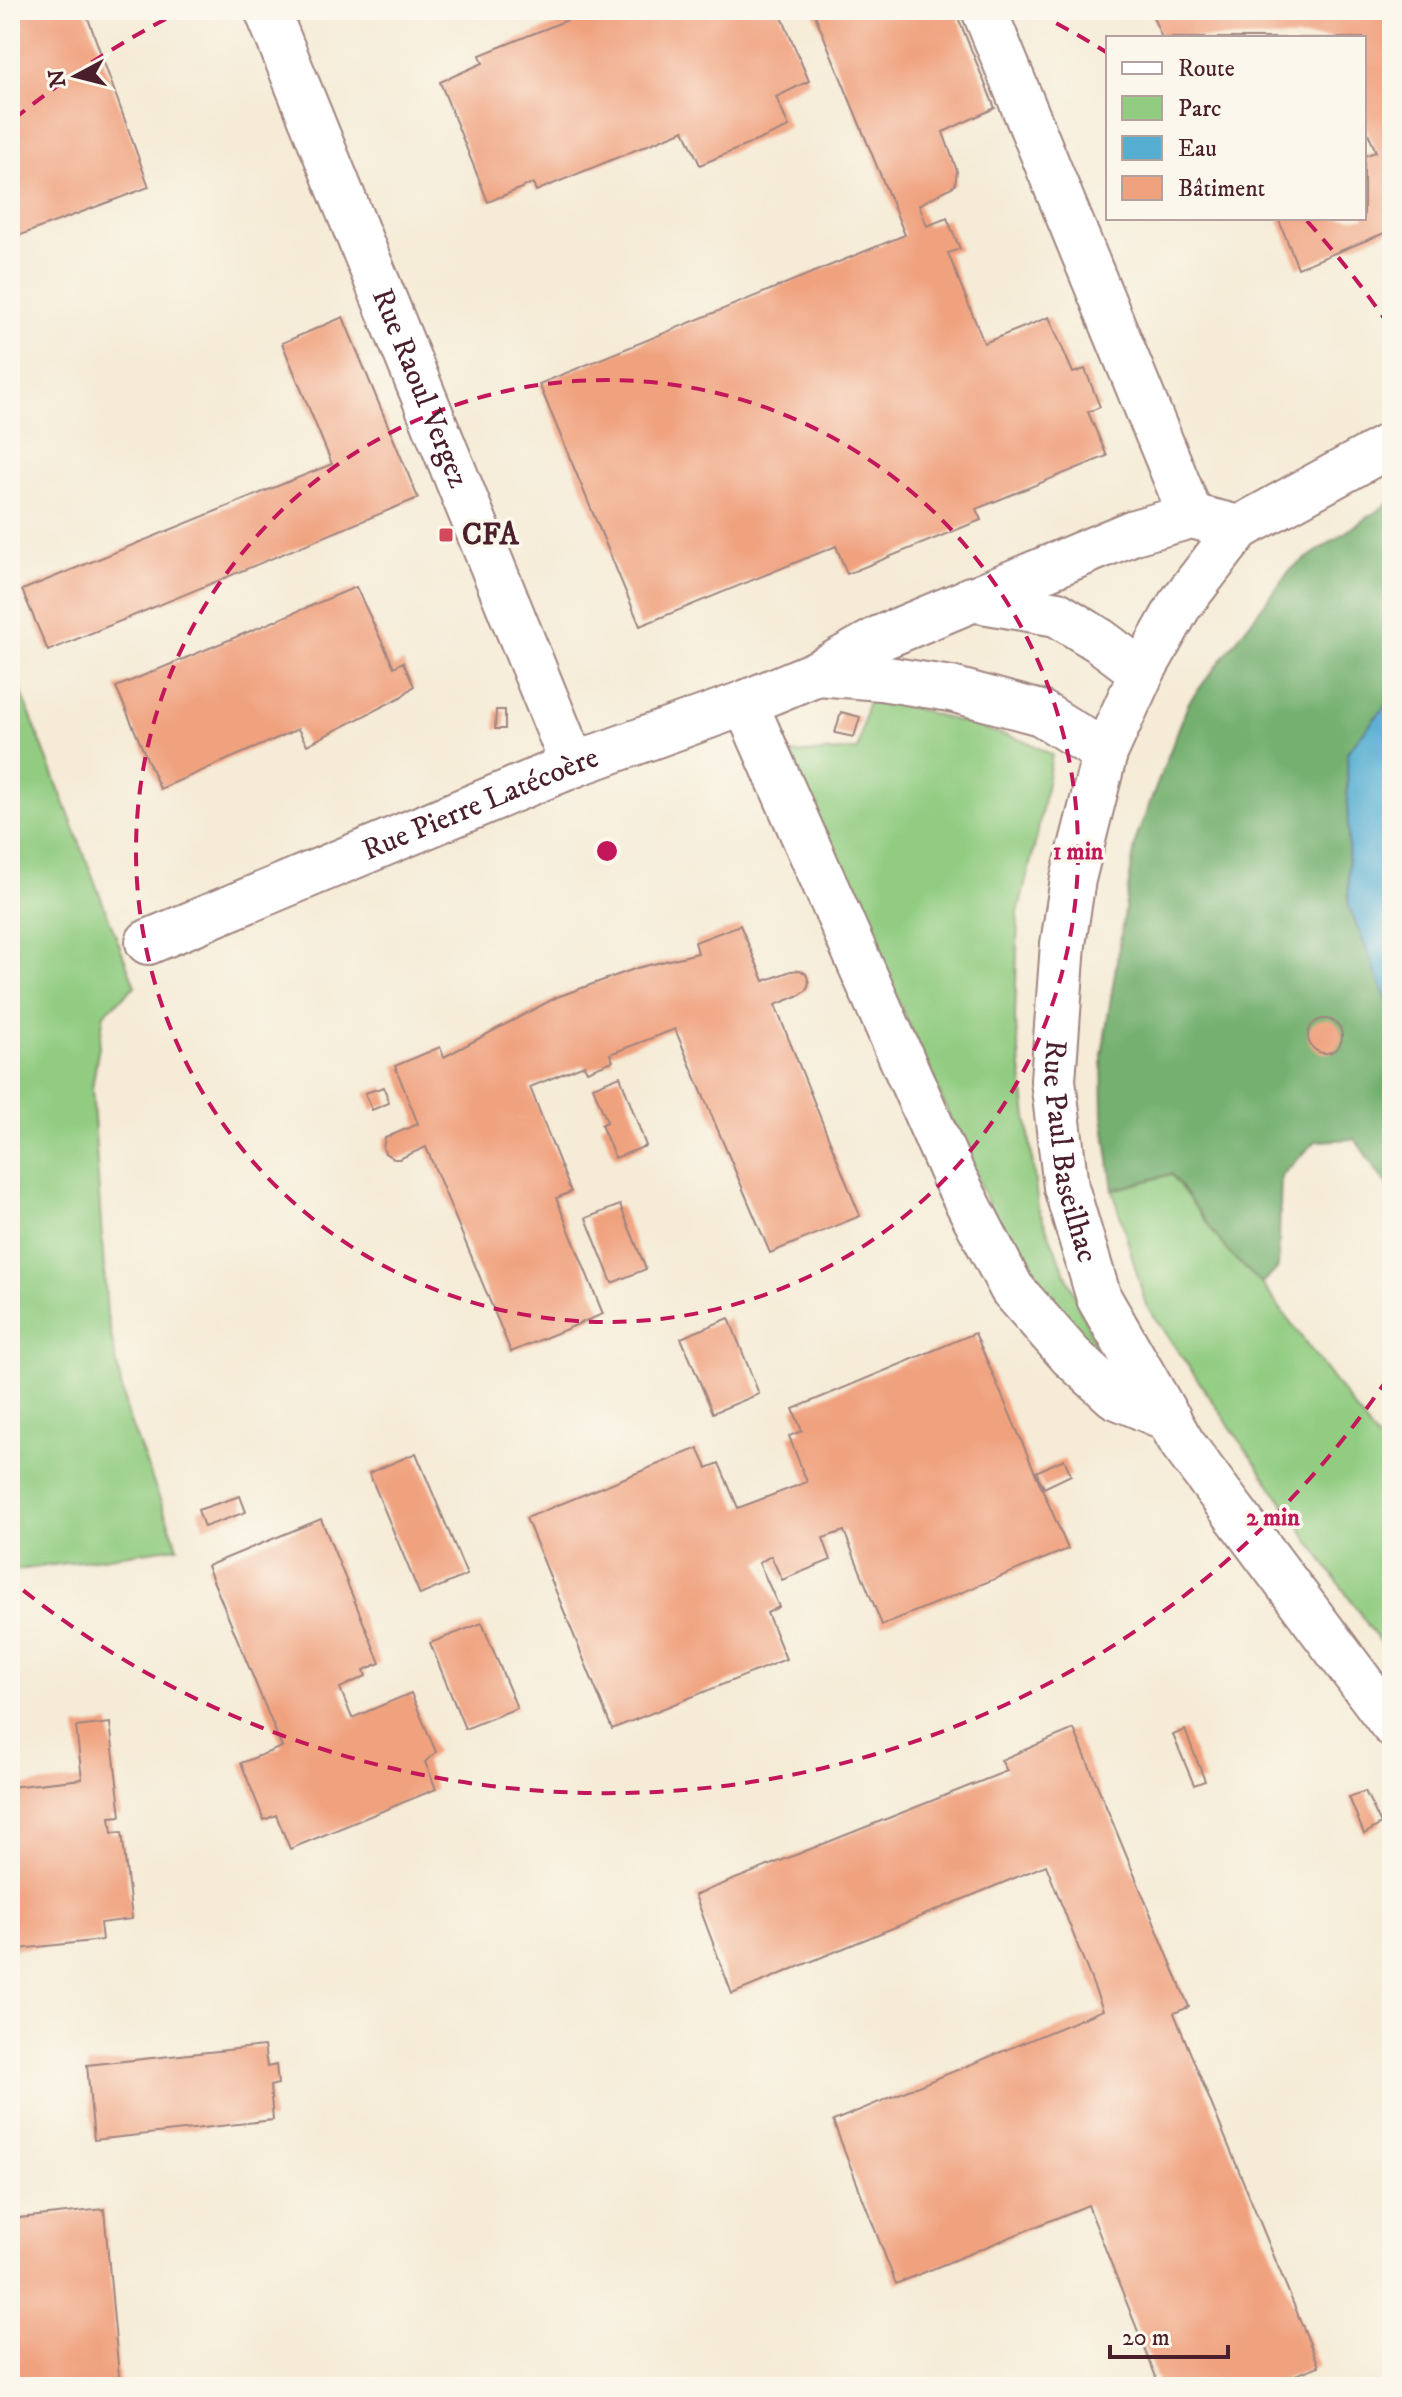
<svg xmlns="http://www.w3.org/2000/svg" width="1402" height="2397" font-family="'IM FELL DW Pica',serif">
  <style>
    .green { fill: #91cc81; stroke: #6e7656; stroke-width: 2 }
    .forest { fill: #74b06f; stroke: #5f684d; stroke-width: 2 }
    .water { fill: #56afd3; stroke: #50677f; stroke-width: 2 }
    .building { fill: #f0a27f }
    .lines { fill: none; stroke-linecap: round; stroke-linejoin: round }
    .minor-casing { stroke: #a08580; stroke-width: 48 }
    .minor { stroke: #fff; stroke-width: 44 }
    .ring { fill: none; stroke: #c2185b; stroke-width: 4; stroke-dasharray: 14 10 }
    .poi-dot { fill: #d1495b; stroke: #fbf7ec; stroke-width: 3 }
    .labels { text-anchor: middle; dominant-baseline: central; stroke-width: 7; stroke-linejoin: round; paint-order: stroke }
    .street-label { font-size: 30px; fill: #4a1f2b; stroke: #fbf7ec }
    .poi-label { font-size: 30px; font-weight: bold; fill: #4a1f2b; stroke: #fbf7ec; text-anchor: start }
    .centre { fill: #c2185b; stroke: #fbf7ec; stroke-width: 4 }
    .ring-label { font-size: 24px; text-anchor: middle; font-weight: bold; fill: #c2185b; stroke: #fbf7ec; stroke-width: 7; stroke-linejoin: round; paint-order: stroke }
  </style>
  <rect width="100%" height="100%" fill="#fbf7ec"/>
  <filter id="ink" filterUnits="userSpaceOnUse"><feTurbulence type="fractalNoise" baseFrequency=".0125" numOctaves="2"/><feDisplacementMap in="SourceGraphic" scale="16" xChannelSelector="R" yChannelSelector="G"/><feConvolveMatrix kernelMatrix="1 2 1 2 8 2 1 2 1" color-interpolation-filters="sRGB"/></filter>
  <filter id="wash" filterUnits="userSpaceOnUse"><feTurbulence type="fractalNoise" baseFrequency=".006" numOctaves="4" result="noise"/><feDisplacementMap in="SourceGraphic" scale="32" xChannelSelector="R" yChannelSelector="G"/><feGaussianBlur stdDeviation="1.8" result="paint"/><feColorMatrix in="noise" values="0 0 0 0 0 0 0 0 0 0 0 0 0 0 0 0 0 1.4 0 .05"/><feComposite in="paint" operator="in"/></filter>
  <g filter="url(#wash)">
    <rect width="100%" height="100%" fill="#f5ebd6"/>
    <path class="green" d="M16,678L135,986L104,1014L92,1088L107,1315L127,1414L178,1547L10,1571V684Z
      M869,695L1028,742L1052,755L1037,836L1018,913L1015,1019L1038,1208L1097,1348L1082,1352L1023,1283L789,754L858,750Z
      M1171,1174L1229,1253L1262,1284L1392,1459V1660L1146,1305L1113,1190Z"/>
    <path class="forest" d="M1392,501V698L1347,752L1349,906L1392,1013V1193L1355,1139L1316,1141L1281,1176L1278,1268L1262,1284L1229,1253L1171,1174L1113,1190L1103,1115L1102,1055L1136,839L1189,702L1291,569Z"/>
    <path class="water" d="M1392,698V1013L1349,906L1347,752Z"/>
    <g id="blocks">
      <path class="building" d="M10,10H85L149,187L10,239Z
        M592,10H779L809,81L776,97L789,127L700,165L684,130L536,191L533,183L488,202L440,82L483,63L480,55Z
        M813,10H955L995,108L943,132L957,171L955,185L919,205L927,226L947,218L960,249L948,253L984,343L1049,317L1073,373L1085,369L1100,407L1088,412L1107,456L976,509L981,520L847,574L836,546L640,626L539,384L905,235Z
        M1150,10H1392V230L1298,268L1278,218H1364V156L1376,152L1364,123V38H1162Z
        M343,317L418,498L48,651L22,590L332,464L282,343Z
        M356,587L394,667L403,662L414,686L401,697L307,745L298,729L160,789L116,687Z
        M496,710H505V729H495Z
        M841,712L860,717L854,737L835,733Z
        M740,925L764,981L791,971L800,970L806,974L809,982L807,990L800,995L775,1005L860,1216L770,1253L675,1029L610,1054L613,1061L587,1071L584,1065L530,1087L571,1192L556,1198L603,1314L511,1352L426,1147L399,1159H394L385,1153L383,1148L385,1138L418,1124L395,1066L440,1047L444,1057L557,997L637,968L698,953L695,942Z
        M1308 1036a17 17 0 1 1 34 0a17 17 0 1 1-34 0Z
        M620,1076L646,1146L615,1158L601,1125L607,1122L593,1087Z
        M384,1087L389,1103L372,1110L365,1093Z
        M620,1205L646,1269L612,1283L586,1218Z
        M729,1318L759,1394L713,1413L681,1338Z
        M975,1333L1068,1549L882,1625L844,1531L823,1538L831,1560L782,1580L771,1556L759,1563L779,1607L767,1613L786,1659L612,1729L526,1518L698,1448L707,1468L719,1463L738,1508L807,1482L789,1436L802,1431L793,1409Z
        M416,1453L467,1575L420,1595L369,1473Z
        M1064,1459L1071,1475L1044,1488L1036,1472Z
        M240,1496L246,1512L204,1527L198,1510Z
        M321,1519L380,1663L364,1670L366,1676L340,1688L352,1718L411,1693L436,1752L425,1762L436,1789L290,1849L276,1815L264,1820L241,1763L282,1747L207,1566Z
        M482,1623L517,1708L465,1729L430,1643Z
        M110,1723L121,1816L110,1817L112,1833L122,1832L132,1919L100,1923L102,1940L10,1950V1787L82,1779L76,1727Z
        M1074,1729L1189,2007L1174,2013L1319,2366L1264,2387H1160L1088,2205L896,2284L833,2121L1103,2010L1046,1865L732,1994L695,1895L1007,1771L1001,1760Z
        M1185,1730L1205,1781L1194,1785L1173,1735Z
        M1365,1791L1381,1824L1364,1834L1349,1797Z
        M264,2046L267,2067L276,2065L278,2084L270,2086L273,2120L94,2140L87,2065Z
        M104,2209L120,2387H10V2219Z"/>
    </g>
  </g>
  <g filter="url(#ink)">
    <use href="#blocks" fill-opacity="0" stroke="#a08580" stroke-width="2"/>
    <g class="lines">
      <g class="minor-casing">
        <g id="minor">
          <path id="s1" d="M267,10L573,765"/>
          <path d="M984,10L1191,516"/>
          <path id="s2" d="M1239,528L1179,606L1142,672L1105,753L1073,879L1063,944L1053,1080L1066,1187L1099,1298L1182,1443L1392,1724"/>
          <path d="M971,599L1057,614L1099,640L1142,672"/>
          <path d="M817,673L881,678L951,689L1041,713L1105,753"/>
          <path d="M745,703L953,1175L1012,1289L1071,1356L1115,1396L1169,1419"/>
          <path id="s3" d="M148,942L573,765L745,703L817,673L880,638L1134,532L1191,516L1239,528L1392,444"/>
        </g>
      </g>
      <use href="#minor" class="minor"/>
    </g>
  </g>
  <g class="ring">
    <circle cx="607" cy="851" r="471"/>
    <path d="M1388 1378A942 942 0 0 1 14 1583M14 119A942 942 0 0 1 179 12M1035 12A942 942 0 0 1 1106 52M1307 221A942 942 0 0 1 1388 324"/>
  </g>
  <rect class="poi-dot" x="438" y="527" width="16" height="16" rx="4"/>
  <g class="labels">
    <g class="street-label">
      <text stroke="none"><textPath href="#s1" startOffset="408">Rue Raoul Vergez</textPath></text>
      <text stroke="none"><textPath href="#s3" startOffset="360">Rue Pierre Latécoère</textPath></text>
      <text stroke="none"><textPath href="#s2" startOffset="668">Rue Paul Baseilhac</textPath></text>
    </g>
    <g class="poi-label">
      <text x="462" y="535">CFA</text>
    </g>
  </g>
  <circle cx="607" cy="851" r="12" class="centre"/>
  <g class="ring-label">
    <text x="1078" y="859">1 min</text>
    <text x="1273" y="1525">2 min</text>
  </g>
  <rect width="1402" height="2397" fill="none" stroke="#fbf7ec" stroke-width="40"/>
  <rect x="1106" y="36" width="260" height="184" fill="#fbf7ec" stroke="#b4a19f" stroke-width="2"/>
  <rect x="1122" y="62" width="40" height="12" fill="#ffffff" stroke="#b4a19f" stroke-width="2"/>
  <text x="1178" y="76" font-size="24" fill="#4a1f2b">Route</text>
  <rect x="1122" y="96" width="40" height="24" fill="#91cc81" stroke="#b4a19f" stroke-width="2"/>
  <text x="1178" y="116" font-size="24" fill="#4a1f2b">Parc</text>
  <rect x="1122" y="136" width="40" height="24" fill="#56afd3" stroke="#b4a19f" stroke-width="2"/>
  <text x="1178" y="156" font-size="24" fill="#4a1f2b">Eau</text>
  <rect x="1122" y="176" width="40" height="24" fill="#f0a27f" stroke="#b4a19f" stroke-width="2"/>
  <text x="1178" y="196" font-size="24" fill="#4a1f2b">Bâtiment</text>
  <g transform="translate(76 76) rotate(263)" stroke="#fbf7ec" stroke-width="6" paint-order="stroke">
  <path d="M0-6L14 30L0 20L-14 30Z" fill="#4a1f2b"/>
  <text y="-12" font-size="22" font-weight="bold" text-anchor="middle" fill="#4a1f2b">N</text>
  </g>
  <path d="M1110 2345v12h118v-12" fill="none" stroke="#4a1f2b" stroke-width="4"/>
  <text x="1122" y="2345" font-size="24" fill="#4a1f2b" stroke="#fbf7ec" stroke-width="6" paint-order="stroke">20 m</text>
</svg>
